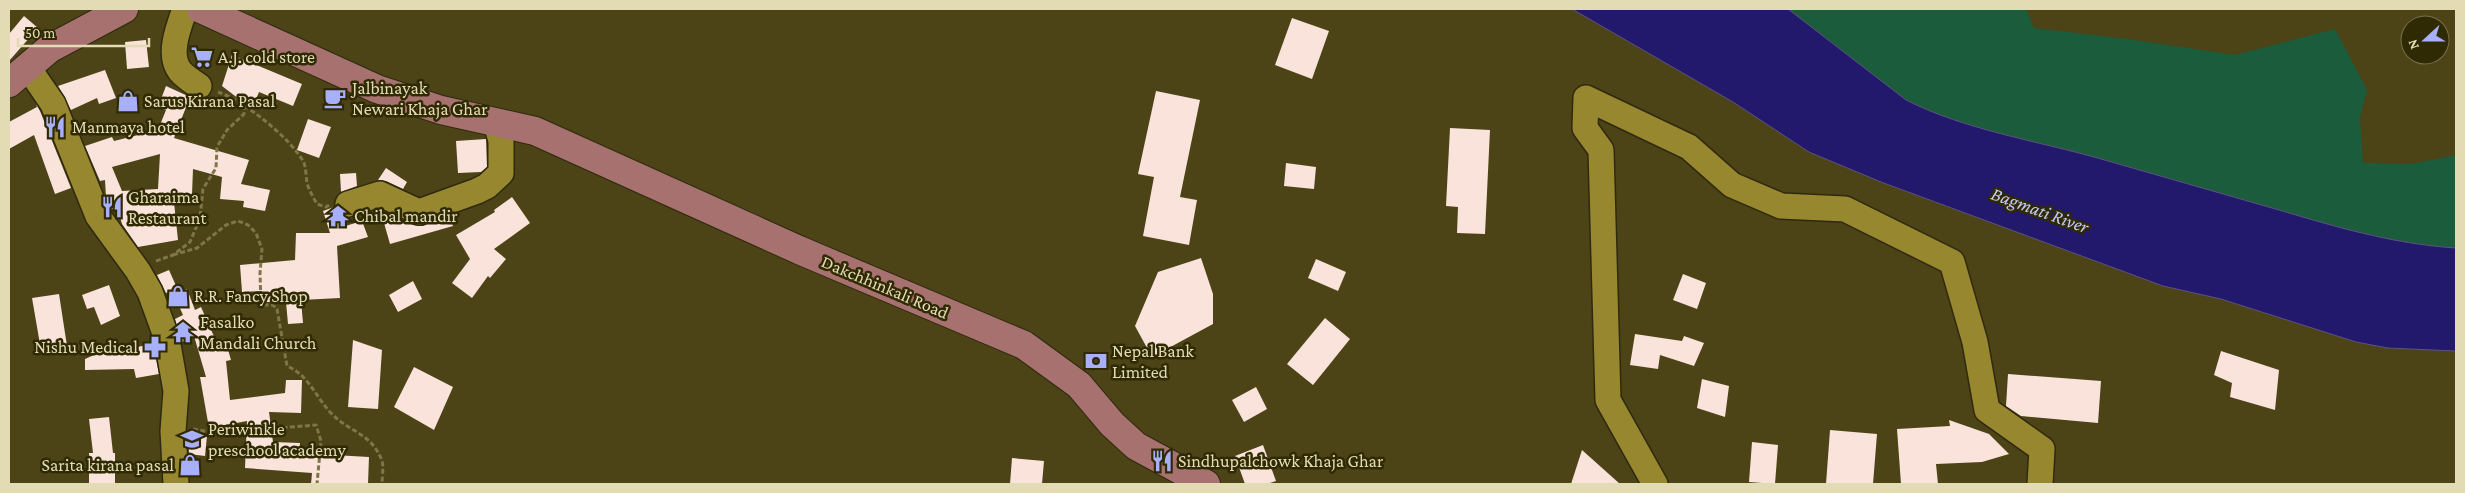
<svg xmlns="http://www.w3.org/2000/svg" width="2465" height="493" font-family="'Crimson Pro',serif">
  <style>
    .green { fill: #1b5c3d }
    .water { fill: #22186c; stroke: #5c5281 }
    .building { fill: #fae3db; fill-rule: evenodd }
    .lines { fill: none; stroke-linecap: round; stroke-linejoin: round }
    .minor-casing { stroke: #2f2a0f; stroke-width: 28 }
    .major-casing { stroke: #2f2a0f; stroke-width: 30 }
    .path { stroke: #7e754a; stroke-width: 3; stroke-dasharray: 5 2.5; stroke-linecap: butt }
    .minor { stroke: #97872f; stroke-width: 25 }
    .major { stroke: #a6716f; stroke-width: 28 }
    .labels { text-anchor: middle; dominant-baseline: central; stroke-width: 5; stroke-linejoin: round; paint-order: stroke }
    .poi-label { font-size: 18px; fill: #e3dbb3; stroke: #302a04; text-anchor: start }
    .street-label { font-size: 18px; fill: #e3dbb3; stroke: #302a04 }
    .water-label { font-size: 19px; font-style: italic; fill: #c4cafa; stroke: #302a04 }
  </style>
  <rect width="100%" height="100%" fill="#4c4316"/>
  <path class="green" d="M1788,9H2026L2034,28L2127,39L2235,55L2335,29L2367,90L2360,118L2363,163L2411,164L2456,155V248C2392,244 2333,226 2272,208C2215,192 2158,175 2101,159C2038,141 1965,130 1906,100Z"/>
  <path class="water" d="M1572,9H1788L1906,100C1965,130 2038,141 2101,159C2158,175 2215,192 2272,208C2333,226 2392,244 2456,248V351L2388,348L2356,342L2221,299L2163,286L1881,182L1809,152L1733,102Z"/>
  <path class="building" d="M24,16L38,28L9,61V34Z
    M1292,18L1329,31L1312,79L1275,65Z
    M146,40L149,67L127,69L125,42Z
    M232,55L302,84L293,106L259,92L252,109L222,86Z
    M105,70L116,98L99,104L97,98L71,110L58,86Z
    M166,86L190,97L174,138L249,160L241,184L270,190L265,211L243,207L244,201L220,199L222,177L193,169L192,194L173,193L178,240L138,247L122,224L118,210L111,209L106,197L105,180L100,181L85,146L112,137L114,141L158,130L166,110L158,107ZM160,154L158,189L122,191L112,167Z
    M1156,91L1200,100L1180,197L1197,200L1189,245L1143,236L1154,177L1138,174Z
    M36,104L40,111L71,188L55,194L34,135L9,149V122L37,107Z
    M308,119L331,127L319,158L297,150Z
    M1450,128L1490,130L1485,234L1457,233L1458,207L1446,206Z
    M486,139L487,167L481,172L458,173L456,141Z
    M1286,163L1316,167L1314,189L1284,186Z
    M386,168L407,182L403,189L386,181L378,180Z
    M356,173L357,186L341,192L340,174Z
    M512,197L530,223L494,249L506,259L490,278L488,276L472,298L452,283L470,259L456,235L495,212L494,210Z
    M334,207L342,227L362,221L368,237L337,246L340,298L301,300L303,323L288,324L286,302H263L262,291L242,292L240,265L295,260L296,233H330L323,211Z
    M450,216L453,226L390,244L384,223L399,218L413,225L423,226Z
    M1201,258L1213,294V324L1152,357L1135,326L1158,272Z
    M1316,259L1346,272L1338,291L1308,278Z
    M169,270L177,288L166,293L157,275Z
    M1683,274L1706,283L1697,309L1673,300Z
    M413,281L422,299L398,312L389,295Z
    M109,285L120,316L101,325L94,307L87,309L82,295Z
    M187,289L195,310L201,307L216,341L225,339L231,360L226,361L230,400L285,393L286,380H302L301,413L269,412L273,442L300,443L299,453L369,457L368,484H311L312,473L245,468L247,421L209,428L200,377H206L194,336L182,342L175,319L183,315L174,295Z
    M59,294L67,346L41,350L32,298Z
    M1325,318L1350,339L1313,385L1287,364Z
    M1635,334L1682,341L1684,336L1704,343L1694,366L1660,355L1658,369L1630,365Z
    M353,340L382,350L378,409L348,407Z
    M153,344L159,374L136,378L134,369L85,370V359L94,355Z
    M2221,351L2279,370L2275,410L2230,397L2232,383L2214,375Z
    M414,367L453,387L434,430L394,407Z
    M2008,374L2101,381L2098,423L2021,416L2006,406Z
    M1702,379L1729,386L1725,417L1697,408Z
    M1256,387L1267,409L1244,422L1232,400Z
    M109,417L113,453H115V484H89V453H93L89,419Z
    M1949,420L1989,434L2009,454L1982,462L1936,464L1938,484H1901L1897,429L1950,426Z
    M1830,430L1877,434L1873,484H1826Z
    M188,434L207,436L205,456L189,454Z
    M1752,442L1778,445L1775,484L1749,482Z
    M1263,445L1276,481L1267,484H1245L1235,456Z
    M1582,450L1620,484H1571Z
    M1012,458L1044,461L1042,484H1010Z"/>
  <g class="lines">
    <g class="minor-casing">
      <path id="minor" d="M185,9C179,26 167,55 180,71C185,77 193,82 199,86
        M27,66L53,104L98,216L138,271L150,292L167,339L176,391L173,431L176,484
        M348,204L380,194L419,212L477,191L487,186L501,173V141L496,122
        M1655,484L1608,400L1601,150L1585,128L1586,98L1689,147L1732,185L1781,206L1845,209L1952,262L1975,342L1987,410L2042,449L2040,484"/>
    </g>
    <g class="major-casing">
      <path id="major" d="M201,9L377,89L441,110L535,131L799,250L1024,345L1079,385L1112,424L1136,446L1206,484
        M9,83L49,49L124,9"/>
    </g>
    <path class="path" d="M218,92C242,99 293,140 304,163C306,169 306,176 307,183C309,190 313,197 317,204L326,207L329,205
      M173,255L197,248L226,225L238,221L248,225L256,233L262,249L260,273L261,305H273L277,309L287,366C309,375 316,398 332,414C349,432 372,433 382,461C384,467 382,477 382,484
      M156,261L173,255L190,242L200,218L203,189L216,168L217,147L227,130L244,114V107
      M193,429L215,433L316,425L321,441L317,484"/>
    <use href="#minor" class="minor"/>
    <use href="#major" class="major"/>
  </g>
  <defs>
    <g id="supermarket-bare" transform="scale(1.725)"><path d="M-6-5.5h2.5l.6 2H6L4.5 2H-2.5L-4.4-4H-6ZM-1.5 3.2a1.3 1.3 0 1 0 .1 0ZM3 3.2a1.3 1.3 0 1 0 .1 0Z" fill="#a8b0fc" stroke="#302a04" stroke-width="2.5" paint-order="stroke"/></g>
    <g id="cafe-bare" transform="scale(1.725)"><path d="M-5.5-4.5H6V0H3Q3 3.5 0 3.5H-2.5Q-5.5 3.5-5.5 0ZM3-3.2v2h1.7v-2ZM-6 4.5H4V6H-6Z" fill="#a8b0fc" stroke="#302a04" stroke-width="2.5" paint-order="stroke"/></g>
    <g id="shop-bare" transform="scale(1.725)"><path d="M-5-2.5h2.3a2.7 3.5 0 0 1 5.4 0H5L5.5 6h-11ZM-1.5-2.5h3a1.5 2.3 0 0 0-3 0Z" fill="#a8b0fc" stroke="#302a04" stroke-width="2.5" paint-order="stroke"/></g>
    <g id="restaurant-bare" transform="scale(1.725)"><path d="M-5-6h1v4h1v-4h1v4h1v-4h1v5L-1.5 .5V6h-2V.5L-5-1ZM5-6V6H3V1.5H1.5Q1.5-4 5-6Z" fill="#a8b0fc" stroke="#302a04" stroke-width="2.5" paint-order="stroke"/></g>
    <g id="temple-bare" transform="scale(1.725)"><path d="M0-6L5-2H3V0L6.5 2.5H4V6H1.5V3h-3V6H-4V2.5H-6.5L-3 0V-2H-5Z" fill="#a8b0fc" stroke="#302a04" stroke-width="2.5" paint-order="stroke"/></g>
    <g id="pharmacy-bare" transform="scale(1.725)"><path d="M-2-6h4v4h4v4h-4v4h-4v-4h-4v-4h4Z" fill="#a8b0fc" stroke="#302a04" stroke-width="2.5" paint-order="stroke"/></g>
    <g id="bank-bare" transform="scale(1.725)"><path d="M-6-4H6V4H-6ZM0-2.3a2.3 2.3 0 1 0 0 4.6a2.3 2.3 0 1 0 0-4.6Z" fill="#a8b0fc" stroke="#302a04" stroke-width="2.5" paint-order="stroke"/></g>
    <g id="school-bare" transform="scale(1.725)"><path d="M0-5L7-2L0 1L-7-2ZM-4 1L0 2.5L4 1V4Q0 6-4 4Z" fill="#a8b0fc" stroke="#302a04" stroke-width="2.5" paint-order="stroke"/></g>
  </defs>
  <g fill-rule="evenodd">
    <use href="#supermarket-bare" x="202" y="57"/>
    <use href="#cafe-bare" x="335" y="98"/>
    <use href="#shop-bare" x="128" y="101"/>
    <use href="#restaurant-bare" x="55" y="127"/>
    <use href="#restaurant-bare" x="112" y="207"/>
    <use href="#temple-bare" x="338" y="216"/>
    <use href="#shop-bare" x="178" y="296"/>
    <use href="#temple-bare" x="183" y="332"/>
    <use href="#pharmacy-bare" x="155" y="347"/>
    <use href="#bank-bare" x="1096" y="361"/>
    <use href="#school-bare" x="192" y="439"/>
    <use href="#restaurant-bare" x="1162" y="461"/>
    <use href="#shop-bare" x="190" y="465"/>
  </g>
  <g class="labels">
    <g class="poi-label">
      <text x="218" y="57">A.J. cold store</text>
      <text x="352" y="88">Jalbinayak<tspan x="352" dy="21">Newari Khaja Ghar</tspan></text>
      <text x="144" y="101">Sarus Kirana Pasal</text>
      <text x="72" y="127">Manmaya hotel</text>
      <text x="128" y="197">Gharaima<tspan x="128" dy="21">Restaurant</tspan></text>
      <text x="354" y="216">Chibal mandir</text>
      <text x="194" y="296">R.R. Fancy Shop</text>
      <text x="200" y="322">Fasalko<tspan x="200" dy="21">Mandali Church</tspan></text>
      <text x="138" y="347" text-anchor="end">Nishu Medical</text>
      <text x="1112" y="351">Nepal Bank<tspan x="1112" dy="21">Limited</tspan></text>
      <text x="208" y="429">Periwinkle<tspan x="208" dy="21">preschool academy</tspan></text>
      <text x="1178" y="461">Sindhupalchowk Khaja Ghar</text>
      <text x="174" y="465" text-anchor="end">Sarita kirana pasal</text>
    </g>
    <g class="street-label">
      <text transform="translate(885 287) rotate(23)">Dakchhinkali Road</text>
    </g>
    <g class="water-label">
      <text transform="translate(2040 210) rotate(20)">Bagmati River</text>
    </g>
  </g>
  <rect width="2465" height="493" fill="none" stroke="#e3dbb3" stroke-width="20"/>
  <g transform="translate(2425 40) rotate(249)"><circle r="24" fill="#302a04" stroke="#78714a"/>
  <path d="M0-4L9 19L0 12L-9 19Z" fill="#a8b0fc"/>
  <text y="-8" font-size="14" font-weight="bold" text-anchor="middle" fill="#e3dbb3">N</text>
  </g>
  <path d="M18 38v8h131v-8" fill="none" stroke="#e3dbb3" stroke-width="2.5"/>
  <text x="25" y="38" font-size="15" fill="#e3dbb3" stroke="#302a04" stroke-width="4" paint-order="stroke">50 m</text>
</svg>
